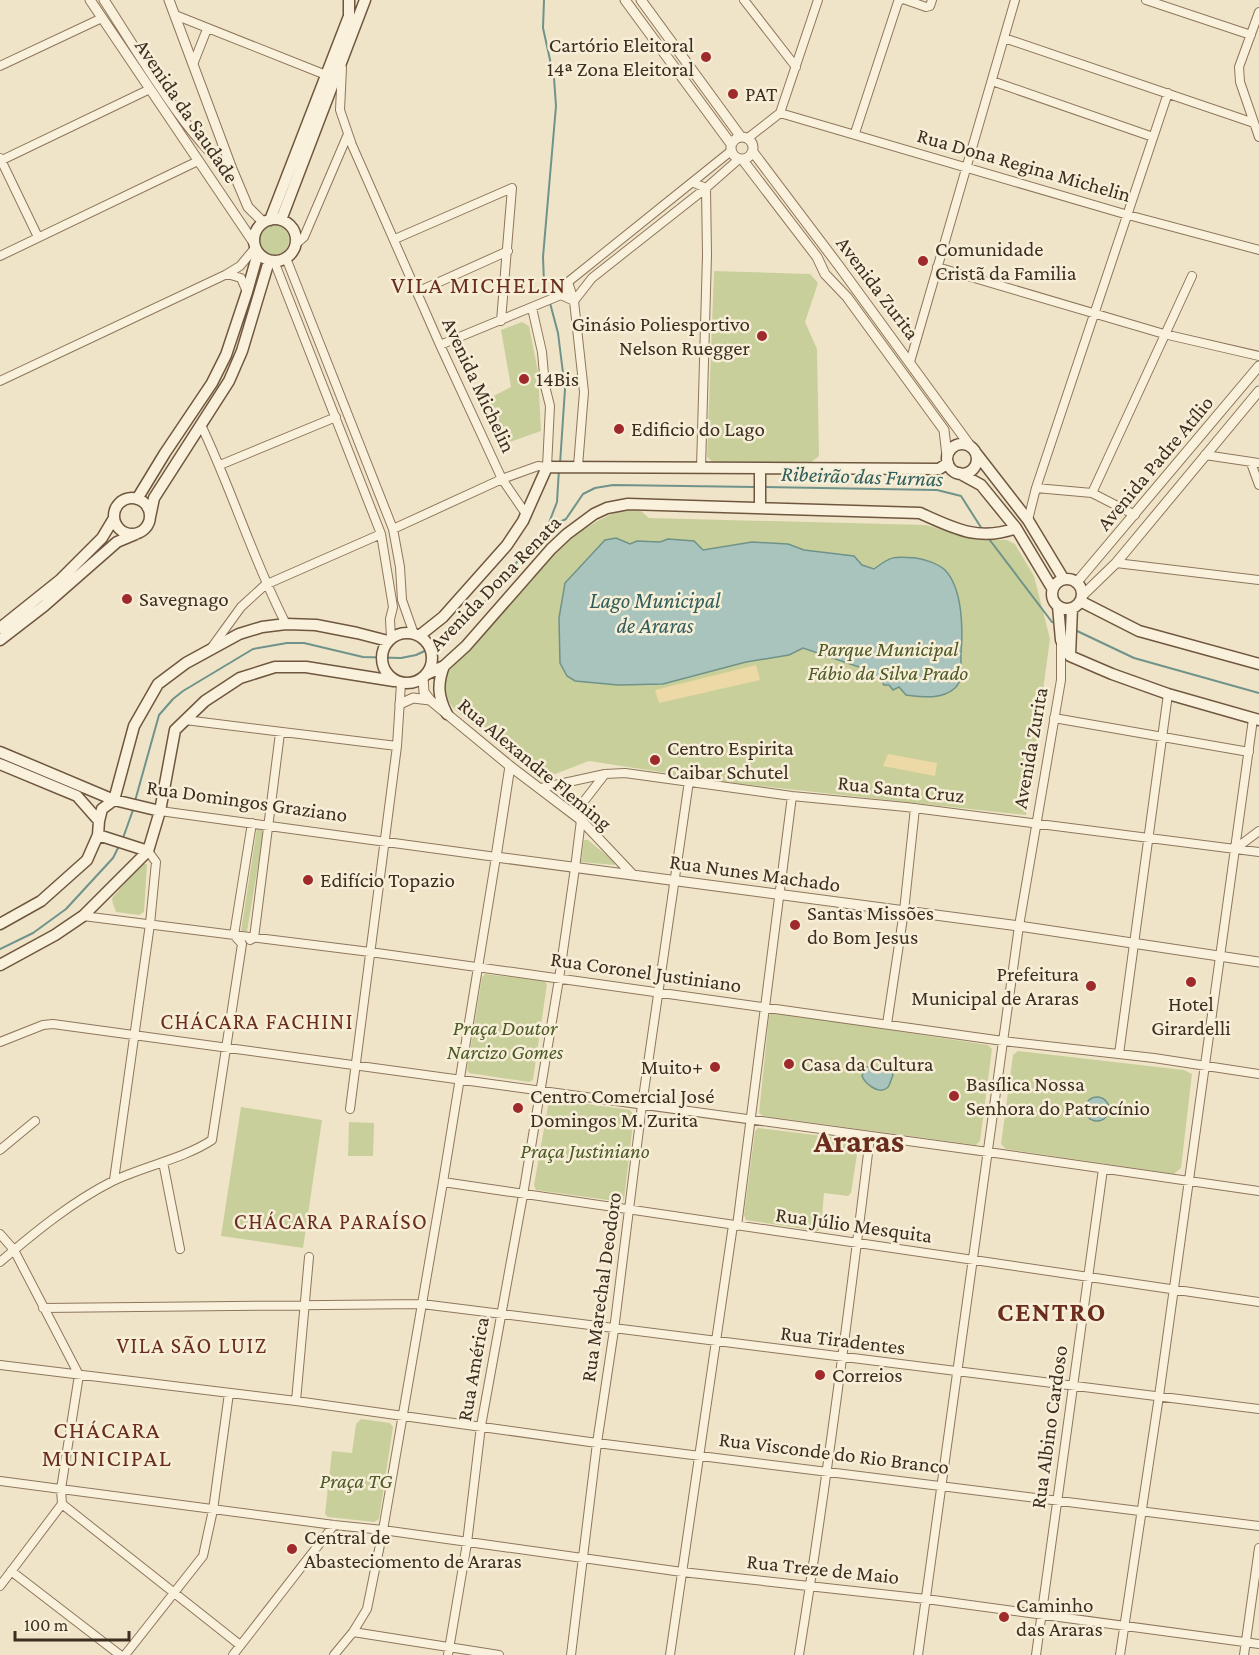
<svg xmlns="http://www.w3.org/2000/svg" width="1259" height="1655" font-family="'Crimson Pro',serif">
  <style>
    .green { fill: #c9cf9b }
    .sand { fill: #ecd9a5 }
    .water { fill: #a9c4bc; stroke: #6f938a; stroke-width: 1.5 }
    .lines { fill: none; stroke-linecap: round; stroke-linejoin: round }
    .stream { stroke: #6f938a; stroke-width: 2 }
    .minor-casing { stroke: #8d765c; stroke-width: 10 }
    .tertiary-casing { stroke: #8d765c; stroke-width: 11 }
    .secondary-casing { stroke: #6f573f; stroke-width: 13 }
    .minor { stroke: #faf1dc; stroke-width: 8 }
    .tertiary { stroke: #faf1dc; stroke-width: 9 }
    .secondary { stroke: #faf1dc; stroke-width: 10 }
    .poi-dot { fill: #9e2a2b; stroke: #f7eed8; stroke-width: 2 }
    .labels { text-anchor: middle; dominant-baseline: central; stroke-width: 5; stroke-linejoin: round; paint-order: stroke }
    .poi-label { font-size: 21px; fill: #3d2e20; stroke: #f7eed8; text-anchor: start }
    .street-label { font-size: 21px; fill: #3d2e20; stroke: #f7eed8 }
    .park-label { font-size: 21px; font-style: italic; fill: #4d5a26; stroke: #f7eed8 }
    .water-label { font-size: 22px; font-style: italic; fill: #2f5d5a; stroke: #f7eed8 }
    .neighbourhood-label { font-size: 22px; letter-spacing: 1.5px; fill: #6b2e1e; stroke: #f7eed8 }
    .quarter-label { font-size: 24px; letter-spacing: 1.5px; fill: #6b2e1e; stroke: #f7eed8 }
    .district-label { font-size: 27px; font-weight: bold; letter-spacing: 1.5px; fill: #6b2e1e; stroke: #f7eed8 }
    .town-label { font-size: 33px; font-weight: bold; fill: #6b2e1e; stroke: #f7eed8 }
  </style>
  <rect width="100%" height="100%" fill="#f0e4c8"/>
  <path class="green" d="M259 240a15 15 0 1 1 30 0a15 15 0 1 1-30 0Z
    M714,271L810,274L818,283L805,322L817,349L819,456L809,464L714,463L707,457Z
    M522,322L529,326L538,372L541,431L499,446L482,402L511,387L501,330Z
    M623,510L641,511L649,518L926,525L977,540H1007L1015,544L1034,576L1050,639L1026,815L732,783L589,761L542,779L455,710L445,697L443,681L449,671C470,648 490,626 510,603C543,566 575,525 623,510Z
    M257,828L264,829L247,932L241,931Z
    M584,840H588L615,862V865L581,862Z
    M142,864H147L144,912L139,915L116,912L113,904L112,898Z
    M485,974L544,981L547,984L533,1080L529,1082L469,1073L467,1070L482,977Z
    M772,1012L988,1045L992,1049L980,1141L976,1145L763,1116L759,1113L769,1016Z
    M1018,1051L1184,1070L1192,1074L1181,1168L1174,1174L1006,1149L1001,1144L1013,1055Z
    M553,1099L630,1110L634,1115L624,1200L622,1202L536,1190L534,1185L548,1106Z
    M241,1107L322,1120L303,1248L221,1236Z
    M349,1122L374,1123L373,1156H348Z
    M758,1128L848,1139L858,1148L851,1193L848,1196L824,1193L821,1228L818,1231L746,1220L744,1215L755,1131Z
    M361,1419L390,1423L393,1427L379,1519L374,1522L328,1517L325,1514L332,1451L352,1453L356,1424Z"/>
  <path class="sand" d="M756,665L760,680L659,703L655,690Z
    M888,754L937,763L935,776L883,766Z"/>
  <path class="water" d="M616,538L630,544L637,541L660,542L668,539L694,541L703,550L752,542L788,544L804,550L854,556L862,565L874,569C891,556 894,556 916,558C924,559 939,564 945,570C963,589 963,630 961,654C960,667 965,678 955,688C942,700 922,697 906,695L899,687L893,690L889,685H884L881,679L874,678V672L803,648L789,655L746,662L663,684L618,685L575,681L567,676L560,663L559,618L565,583L605,540Z
    M866,1067H873L880,1071L884,1068L891,1069L893,1075C891,1079 890,1086 887,1088C878,1095 865,1083 862,1076Z
    M1085 1109a12 12 0 1 1 24 0a12 12 0 1 1-24 0Z"/>
  <g class="lines">
    <path class="stream" d="M544,0L543,28L554,78L556,106L543,257L544,283L548,298
      M550,303L558,333L565,389L560,464
      M764,487L937,490L961,496L982,529
      M547,528L557,502L559,469
      M989,539L1052,622L1056,623
      M1075,630L1134,658L1259,693
      M135,801L159,715L173,699L183,691L253,649L287,643H304L363,657L401,658L416,655L442,643L475,614L529,547L547,528L566,519L583,494L595,488L613,485L755,487
      M123,838L133,810
      M0,949L33,933L66,909L113,858L119,846"/>
    <g class="minor-casing">
      <path id="minor" d="M744,0L796,67
        M906,0L926,7L930,6L932,0
        M1146,0L1251,35
        M1259,12L1239,67L1240,82L1259,137
        M175,15L326,75
        M1004,38L1254,123
        M194,62L207,29
        M0,66L102,18
        M342,68L340,110L352,145L440,345L502,479L526,514
        M992,81L1153,137
        M780,113L1128,215L1259,250
        M855,133L898,2L901,0
        M748,138L780,113L818,0
        M0,158L38,237
        M0,161L150,89
        M694,183L706,188L707,255L701,468
        M395,239L512,188L501,321
        M296,244L304,237L348,134
        M0,256L198,161
        M286,258L393,529L400,567L402,600L414,634
        M274,261L381,534L393,607L390,619L391,638
        M937,267L1164,334L1259,356
        M227,274L241,278L247,292
        M568,282L574,301L584,392L578,466
        M417,292L508,251
        M561,295L574,301L592,278L706,188L739,159
        M440,345L561,295L568,282L731,151
        M910,362L1015,0
        M0,381L227,274L240,266L255,248
        M201,425C232,490 253,560 286,624
        M1205,455L1259,463
        M1251,463L1259,485
        M220,465L336,417
        M1036,488L1092,493L1135,515
        M1092,493L1192,276
        M1028,520L1036,488L1168,93
        M393,529L502,479L538,466L547,467L550,406L545,386L542,352L532,308
        M1116,563L1259,580
        M212,647L241,607L265,585L381,534
        M1054,718L1249,752
        M185,720L397,746
        M541,788L605,774L625,773L792,796L906,807L1259,852
        M160,811L496,857L443,1182L383,1530L367,1609L353,1632L334,1655
        M1235,849L1259,831
        M83,916L370,952L1003,1041L1154,1058L1259,1074
        M250,940L254,938L280,733
        M887,1024L904,911L915,808
        M0,1042L43,1025L53,1024L988,1152L1259,1191
        M1119,1054L1168,694
        M350,1109L397,746L401,683
        M0,1150L35,1121
        M163,1162L180,1249
        M114,1180L150,924L156,862L148,851
        M443,1182L1259,1302
        M737,1226L792,796
        M0,1234L14,1250L79,1375L61,1489L62,1504L0,1586
        M0,1262C35,1232 73,1201 113,1181C144,1166 183,1159 212,1140L242,944L234,935L252,823
        M43,1308L422,1304L1259,1409
        M0,1365L296,1401L597,1443L1259,1526
        M296,1401L309,1257
        M0,1481L334,1525L383,1530L682,1572L926,1599L1259,1644
        M62,1504L240,1645
        M11,1571L120,1655
        M353,1632L499,1655
        M125,1655L203,1556L213,1510L229,1393
        M233,1655L334,1525
        M448,1655L467,1543L481,1426L523,1195L559,979L575,868L581,820V805L605,774
        M571,1655L597,1443L614,1330L642,1105L689,781
        M670,1655L733,1225
        M799,1655C827,1483 849,1310 870,1137
        M918,1655L1019,926L1061,680V641
        M1036,1655L1103,1169
        M1120,1655L1159,1396L1253,719
        M1244,1655L1259,1548"/>
    </g>
    <g class="tertiary-casing">
      <path id="tertiary" d="M90,0L254,243
        M104,0C128,36 197,154 232,169L248,207L263,222
        M169,0L232,169
        M625,0L731,144
        M641,0L741,137
        M731 148a11 11 0 1 1 22 0a11 11 0 1 1-22 0Z
        M753,152L839,266L971,447
        M742,159L817,257L825,274L847,297L944,430L947,456
        M1077,582L1259,366
        M1082,596L1116,563L1259,391
        M423,678L424,692L430,700L510,766L581,820L633,875
        M400,704L413,698L430,700
        M510,766L496,857L1019,926L1259,962"/>
    </g>
    <g class="secondary-casing">
      <path id="secondary" d="M254 240a21 21 0 1 1 42 0a21 21 0 1 1-42 0Z
        M270,220L349,16V0
        M281,220L365,0
        M947 459a15 15 0 1 1 30 0a15 15 0 1 1-30 0Z
        M976,453L1028,520L1063,578
        M760,469V507
        M959,473L981,485L1016,528L1052,588
        M114 516a18 18 0 1 1 36 0a18 18 0 1 1-36 0Z
        M137,499L165,453L212,383L226,355L247,292L258,253
        M150,517L154,498L229,381L242,351L269,261
        M1052 594a15 15 0 1 1 30 0a15 15 0 1 1-30 0Z
        M1080,601L1139,631L1259,664
        M1058,606L1061,640L1070,656L1112,674L1168,694L1259,720
        M0,628L60,580L102,538L114,518
        M382 658a25 25 0 1 1 50 0a25 25 0 1 1-50 0Z
        M419,636L443,617L507,545L523,521L547,467L939,469L948,463
        M0,640L44,606L117,542L136,534
        M1070,655L1072,608
        M444,666C437,684 438,697 447,714
        M427,674L444,666L466,646L551,549L567,534L594,514L607,508L628,504L920,513C953,528 979,542 1016,528
        M0,752L114,800L160,811
        M0,764L77,796L99,821
        M98,835L148,851
        M0,924L41,901L87,860L98,835L99,821L102,809L114,800L134,726L158,684L186,663L239,634L262,627L286,624L316,625L357,633L388,641
        M0,965L55,935L83,916L148,851L160,811L175,730L205,701L240,678L275,667H306L394,681"/>
    </g>
    <use href="#minor" class="minor"/>
    <use href="#tertiary" class="tertiary"/>
    <use href="#secondary" class="secondary"/>
  </g>
  <g class="poi-dot">
    <circle cx="706" cy="57" r="6"/>
    <circle cx="733" cy="94" r="6"/>
    <circle cx="923" cy="261" r="6"/>
    <circle cx="762" cy="336" r="6"/>
    <circle cx="524" cy="379" r="6"/>
    <circle cx="619" cy="429" r="6"/>
    <circle cx="127" cy="599" r="6"/>
    <circle cx="655" cy="760" r="6"/>
    <circle cx="308" cy="880" r="6"/>
    <circle cx="795" cy="925" r="6"/>
    <circle cx="1191" cy="982" r="6"/>
    <circle cx="1091" cy="986" r="6"/>
    <circle cx="789" cy="1064" r="6"/>
    <circle cx="715" cy="1067" r="6"/>
    <circle cx="954" cy="1096" r="6"/>
    <circle cx="518" cy="1108" r="6"/>
    <circle cx="820" cy="1375" r="6"/>
    <circle cx="292" cy="1549" r="6"/>
    <circle cx="1004" cy="1617" r="6"/>
  </g>
  <g class="labels">
    <g class="poi-label">
      <text x="694" y="45" text-anchor="end">Cartório Eleitoral<tspan x="694" dy="24">14ª Zona Eleitoral</tspan></text>
      <text x="745" y="94">PAT</text>
      <text x="935" y="249">Comunidade<tspan x="935" dy="24">Cristã da Familia</tspan></text>
      <text x="750" y="324" text-anchor="end">Ginásio Poliesportivo<tspan x="750" dy="24">Nelson Ruegger</tspan></text>
      <text x="536" y="379">14Bis</text>
      <text x="631" y="429">Edificio do Lago</text>
      <text x="139" y="599">Savegnago</text>
      <text x="667" y="748">Centro Espirita<tspan x="667" dy="24">Caibar Schutel</tspan></text>
      <text x="320" y="880">Edifício Topazio</text>
      <text x="807" y="913">Santas Missões<tspan x="807" dy="24">do Bom Jesus</tspan></text>
      <text x="1079" y="974" text-anchor="end">Prefeitura<tspan x="1079" dy="24">Municipal de Araras</tspan></text>
      <text x="1191" y="1004" text-anchor="middle">Hotel<tspan x="1191" dy="24">Girardelli</tspan></text>
      <text x="801" y="1064">Casa da Cultura</text>
      <text x="703" y="1067" text-anchor="end">Muito+</text>
      <text x="966" y="1084">Basílica Nossa<tspan x="966" dy="24">Senhora do Patrocínio</tspan></text>
      <text x="530" y="1096">Centro Comercial José<tspan x="530" dy="24">Domingos M. Zurita</tspan></text>
      <text x="832" y="1375">Correios</text>
      <text x="304" y="1537">Central de<tspan x="304" dy="24">Abasteciomento de Araras</tspan></text>
      <text x="1016" y="1605">Caminho<tspan x="1016" dy="24">das Araras</tspan></text>
    </g>
    <g class="street-label">
      <text transform="translate(187 111) rotate(56)">Avenida da Saudade</text>
      <text transform="translate(1024 165) rotate(16)">Rua Dona Regina Michelin</text>
      <text transform="translate(878 288) rotate(53)">Avenida Zurita</text>
      <text transform="translate(479 385) rotate(65)">Avenida Michelin</text>
      <text transform="translate(1155 463) rotate(-50)">Avenida Padre Atílio</text>
      <text transform="translate(495 583) rotate(-46)">Avenida Dona Renata</text>
      <text transform="translate(1030 748) rotate(-80)">Avenida Zurita</text>
      <text transform="translate(535 764) rotate(40)">Rua Alexandre Fleming</text>
      <text transform="translate(901 789) rotate(6)">Rua Santa Cruz</text>
      <text transform="translate(247 801) rotate(8)">Rua Domingos Graziano</text>
      <text transform="translate(755 873) rotate(8)">Rua Nunes Machado</text>
      <text transform="translate(646 972) rotate(8)">Rua Coronel Justiniano</text>
      <text transform="translate(854 1225) rotate(8)">Rua Júlio Mesquita</text>
      <text transform="translate(601 1287) rotate(-82)">Rua Marechal Deodoro</text>
      <text transform="translate(843 1340) rotate(7)">Rua Tiradentes</text>
      <text transform="translate(473 1369) rotate(-80)">Rua América</text>
      <text transform="translate(1049 1427) rotate(-82)">Rua Albino Cardoso</text>
      <text transform="translate(834 1453) rotate(7)">Rua Visconde do Rio Branco</text>
      <text transform="translate(823 1569) rotate(6)">Rua Treze de Maio</text>
    </g>
    <g class="park-label">
      <text x="888" y="649">Parque Municipal<tspan x="888" dy="24">Fábio da Silva Prado</tspan></text>
      <text x="505" y="1028">Praça Doutor<tspan x="505" dy="24">Narcizo Gomes</tspan></text>
      <text x="585" y="1151">Praça Justiniano</text>
      <text x="356" y="1481">Praça TG</text>
    </g>
    <g class="water-label">
      <text transform="translate(862 476) rotate(2)">Ribeirão das Furnas</text>
      <text x="655" y="600">Lago Municipal<tspan x="655" dy="25">de Araras</tspan></text>
    </g>
    <g class="neighbourhood-label">
      <text x="257" y="1021">CHÁCARA FACHINI</text>
      <text x="331" y="1221">CHÁCARA PARAÍSO</text>
      <text x="192" y="1345">VILA SÃO LUIZ</text>
    </g>
    <g class="quarter-label">
      <text x="479" y="284">VILA MICHELIN</text>
      <text x="107" y="1429">CHÁCARA<tspan x="107" dy="28">MUNICIPAL</tspan></text>
    </g>
    <g class="district-label">
      <text x="1052" y="1312">CENTRO</text>
    </g>
    <g class="town-label">
      <text x="859" y="1140">Araras</text>
    </g>
  </g>
  <path d="M15 1631v9h114v-9" fill="none" stroke="#3d2e20" stroke-width="3"/>
  <text x="24" y="1631" font-size="18" fill="#3d2e20" stroke="#f7eed8" stroke-width="4.5" paint-order="stroke">100 m</text>
</svg>
